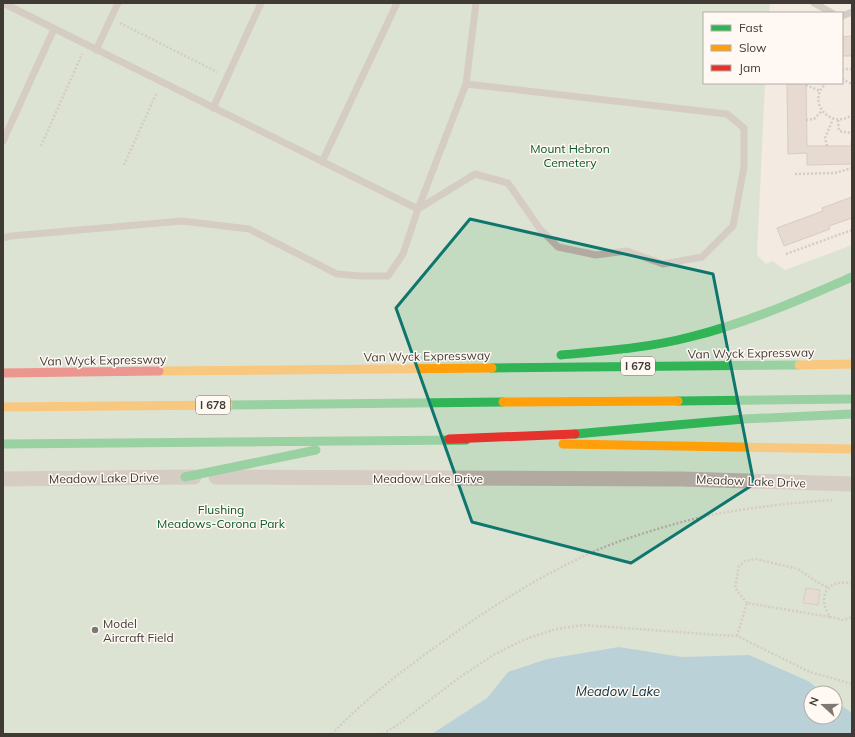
<svg xmlns="http://www.w3.org/2000/svg" width="855" height="737" font-family="Mulish,sans-serif">
  <style>
    .green { fill: #c4dbc2; fill-rule: evenodd }
    .water { fill: #78b3cc }
    .building { fill: #d9c7bd; stroke: #b1aaa4 }
    .lines { fill: none; stroke-linecap: round; stroke-linejoin: round }
    .path { stroke: #b1a9a2; stroke-width: 2.5; stroke-dasharray: 2 2; stroke-linecap: butt }
    .lane { stroke: #b2aaa1; stroke-width: 7 }
    .street { stroke: #b2aaa1; stroke-width: 15 }
    .fast { stroke: #30b455; stroke-width: 9 }
    .slow { stroke: #ff9f0a; stroke-width: 9 }
    .jam { stroke: #e5322d; stroke-width: 9 }
    .marked { fill: none; stroke: #0f766e; stroke-width: 3; stroke-linejoin: round }
    .poi-dot { fill: #7f7872; stroke: #fff8f3; stroke-width: 1.5 }
    .labels { text-anchor: middle; dominant-baseline: central; stroke-width: 3; stroke-linejoin: round; paint-order: stroke }
    .shield { fill: #fff8f3; stroke: #79736e; stroke-width: 1 }
    .shield-label { font-size: 11px; font-weight: bold; fill: #403a35 }
    .park-label { font-size: 12px; fill: #075828; stroke: #fff8f3 }
    .street-label { font-size: 12px; fill: #403a35; stroke: #fff8f3 }
    .poi-label { font-size: 12px; fill: #403a35; stroke: #fff8f3; text-anchor: start }
    .water-label { font-size: 13px; font-style: italic; fill: #073040; stroke: #fff8f3 }
  </style>
  <rect width="100%" height="100%" fill="#f3eae2"/>
  <path class="green" d="M3,3H770L769,13H704V83H765L757,255L766,264L772,261L785,270L852,245V734H3ZM811,693H835V717H811Z"/>
  <path class="water" d="M619,647L682,657L749,655L808,681L824,693H811V717H835V701L852,713V734H432L487,698L508,672L547,659Z"/>
  <path class="building" d="M852,36V56H842V37Z
    M787,83H806L807,146H851L852,130V164L807,165V153L788,154Z
    M852,197V218L829,226L830,229L784,246L777,228L823,211L822,208Z
    M806,588L820,590L818,605L803,603Z"/>
  <g class="lines">
    <path class="path" d="M120,23L217,72
      M842,70L845,69H852
      M842,79L852,84
      M827,83C805,99 829,131 852,115
      M806,85L820,91
      M806,120L814,119L822,111
      M838,120L839,131L851,133
      M41,146L82,54
      M827,146L825,138L833,119
      M124,165L157,92
      M795,174L835,173L852,168
      M786,254L852,230
      M852,584C840,580 825,584 824,599C824,606 827,612 830,617L843,620L852,617
      M747,603L735,588L739,566L745,561L756,559L798,569L817,582L829,588
      M737,636L747,603L830,617
      M332,734C367,697 407,667 448,638C490,608 533,580 580,558C608,544 640,534 671,525C723,510 777,504 832,500
      M383,734L396,726L460,677L495,654L523,640L556,629L583,625L719,635L737,636L810,672L852,684"/>
    <path class="lane" d="M3,3L418,209
      M814,3L832,13
      M842,16L852,12
      M96,50L118,3
      M213,108L261,3
      M3,141L54,29
      M322,162L397,3
      M418,209L475,174L508,183L540,229L558,247L596,255L627,251L663,264L702,257L733,226L744,167V128L727,114L466,84
      M3,238L11,236L182,221L249,229L337,274L361,276H388L403,254L418,209L466,84L476,3"/>
    <path class="street" d="M216,477L682,479L852,484
      M3,479L194,477"/>
    <path class="fast" d="M561,355C604,351 648,348 690,337C747,323 799,300 852,277
      M492,368L799,365
      M678,401L852,399
      M228,405L503,402
      M575,434L744,419L852,414
      M3,444L466,440
      M185,477L316,450"/>
    <path class="slow" d="M799,365L852,364
      M159,371L492,368
      M503,402L678,401
      M3,407L228,405
      M563,444L852,449"/>
    <path class="jam" d="M3,373L159,371
      M449,439L575,434"/>
  </g>
  <path d="M0 0H855V737H0ZM470,219L713,274L754,484L631,563L472,522L396,308Z" fill="#f3eae2" fill-opacity=".55" fill-rule="evenodd"/>
  <path class="marked" d="M470,219L713,274L754,484L631,563L472,522L396,308Z"/>
  <circle class="poi-dot" cx="95" cy="630" r="4"/>
  <g class="labels">
    <g class="shield">
      <rect x="621" y="357" width="34" height="18" rx="3"/>
      <rect x="196" y="396" width="34" height="18" rx="3"/>
    </g>
    <g class="shield-label">
      <text x="638" y="366">I 678</text>
      <text x="213" y="405">I 678</text>
    </g>
    <g class="park-label">
      <text x="570" y="148">Mount Hebron<tspan x="570" dy="14">Cemetery</tspan></text>
      <text x="221" y="509">Flushing<tspan x="221" dy="14">Meadows-Corona Park</tspan></text>
    </g>
    <g class="street-label">
      <text transform="translate(751 353) rotate(-1)">Van Wyck Expressway</text>
      <text transform="translate(427 356) rotate(-1)">Van Wyck Expressway</text>
      <text transform="translate(103 360) rotate(-1)">Van Wyck Expressway</text>
      <text transform="translate(104 478) rotate(-1)">Meadow Lake Drive</text>
      <text x="428" y="478">Meadow Lake Drive</text>
      <text transform="translate(751 481) rotate(2)">Meadow Lake Drive</text>
    </g>
    <g class="poi-label">
      <text x="103" y="623">Model<tspan x="103" dy="14">Aircraft Field</tspan></text>
    </g>
    <g class="water-label">
      <text x="618" y="691">Meadow Lake</text>
    </g>
  </g>
  <rect width="855" height="737" fill="none" stroke="#403a35" stroke-width="8"/>
  <rect x="703" y="12" width="140" height="72" fill="#fff8f3" stroke="#b3aca7"/>
  <rect x="711" y="25" width="20" height="6" fill="#30b455" stroke="#b3aca7"/>
  <text x="739" y="32" font-size="12" fill="#403a35">Fast</text>
  <rect x="711" y="45" width="20" height="6" fill="#ff9f0a" stroke="#b3aca7"/>
  <text x="739" y="52" font-size="12" fill="#403a35">Slow</text>
  <rect x="711" y="65" width="20" height="6" fill="#e5322d" stroke="#b3aca7"/>
  <text x="739" y="72" font-size="12" fill="#403a35">Jam</text>
  <g transform="translate(823 705) rotate(291)"><circle r="19" fill="#fff8f3" stroke="#b3aca7"/>
  <path d="M0-3L7 15L0 10L-7 15Z" fill="#7f7872"/>
  <text y="-6" font-size="11" font-weight="bold" text-anchor="middle" fill="#403a35">N</text>
  </g>
</svg>
